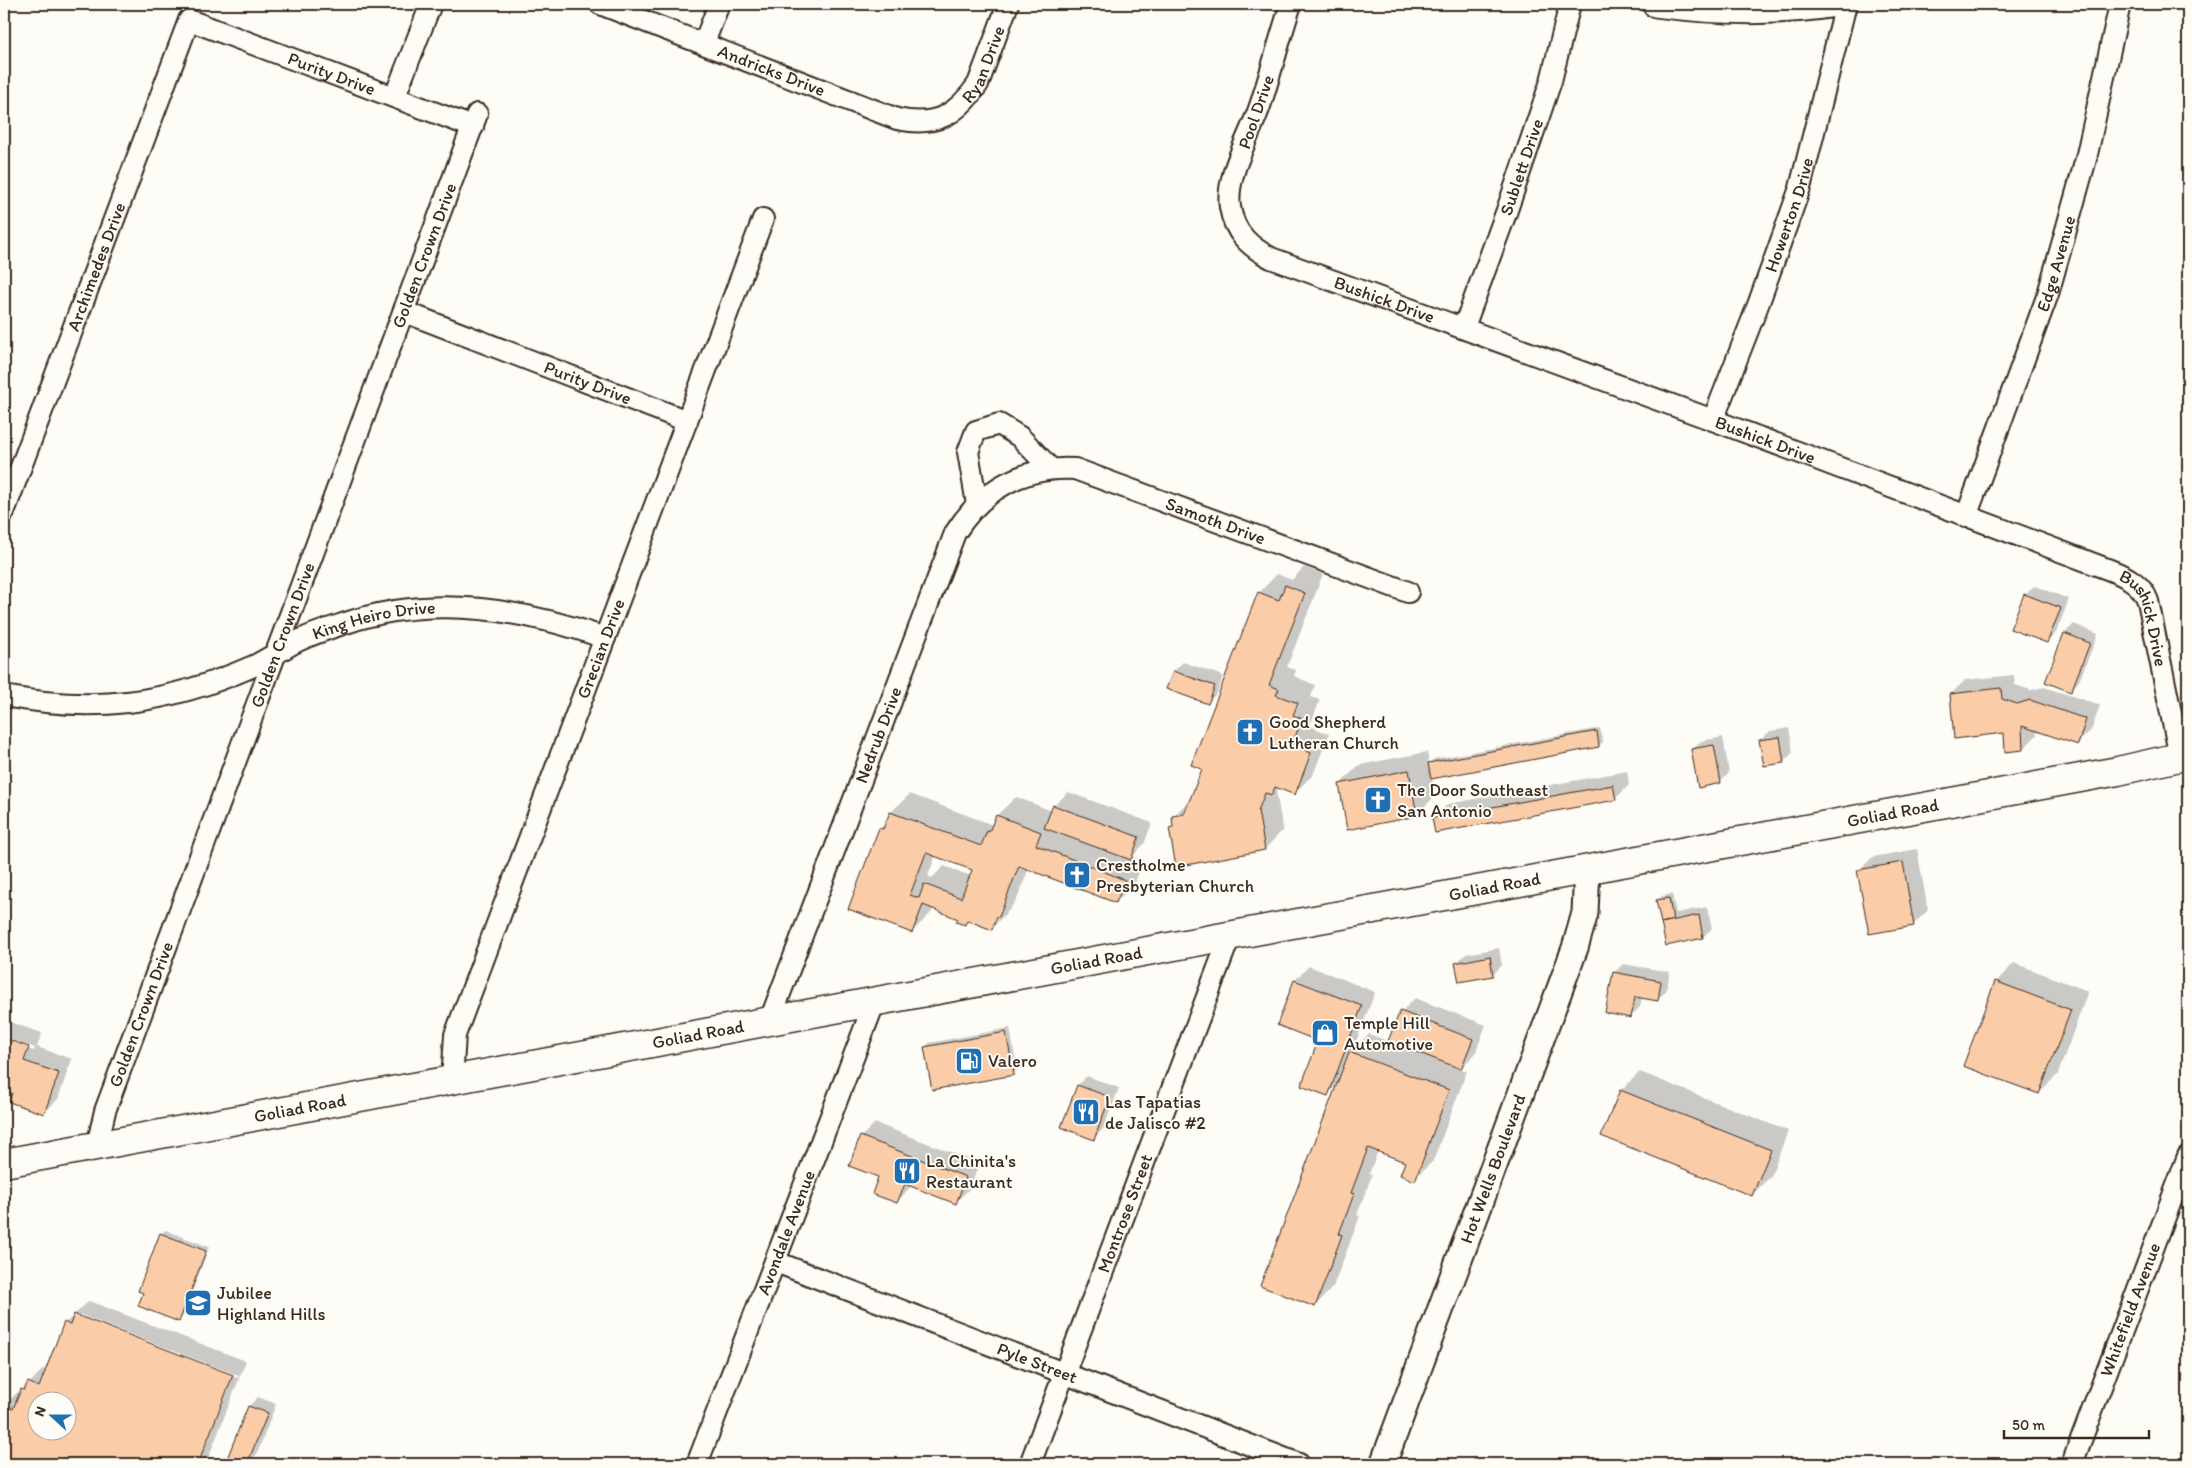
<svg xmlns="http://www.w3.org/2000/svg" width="2192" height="1468" font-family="Itim,sans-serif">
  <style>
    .shadow { fill: #0003; fill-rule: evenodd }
    .building { fill: #facca8; stroke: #3b2a1e; fill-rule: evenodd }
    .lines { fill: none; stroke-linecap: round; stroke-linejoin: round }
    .minor-casing { stroke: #3b2a1e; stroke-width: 24 }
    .tertiary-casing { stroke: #3b2a1e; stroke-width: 29 }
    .secondary-casing { stroke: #3b2a1e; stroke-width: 31 }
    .minor { stroke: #fdfcf7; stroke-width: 20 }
    .tertiary { stroke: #fdfcf7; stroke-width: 25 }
    .secondary { stroke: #fdfcf7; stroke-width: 28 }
    .labels { text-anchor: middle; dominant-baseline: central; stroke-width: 4; stroke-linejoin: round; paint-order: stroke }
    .street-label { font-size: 18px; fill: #3b2a1e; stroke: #fdfcf7 }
    .poi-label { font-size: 18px; fill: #3b2a1e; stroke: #fdfcf7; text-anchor: start }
  </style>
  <rect width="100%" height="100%" fill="#fdfcf7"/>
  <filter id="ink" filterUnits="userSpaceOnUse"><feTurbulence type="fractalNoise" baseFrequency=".02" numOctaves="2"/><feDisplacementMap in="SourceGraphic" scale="10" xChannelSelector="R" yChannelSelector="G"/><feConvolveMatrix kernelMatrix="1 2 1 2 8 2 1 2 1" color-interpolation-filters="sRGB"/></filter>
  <g filter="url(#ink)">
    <path class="shadow" d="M1304,567L1323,574L1287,667L1296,670L1294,676L1315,685L1311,697L1320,700L1310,726L1329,734L1313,775L1294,793L1278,788L1276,792L1283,830L1265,849L1171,828L1174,825L1173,817L1191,798L1203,768L1259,593L1277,574L1292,580Z
      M2034,586L2069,599L2056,633L2047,642L2025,595Z
      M2074,624L2098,634L2079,681L2070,691L2065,633Z
      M1183,662L1223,676L1217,693L1208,702L1168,688L1174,671Z
      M2014,675L2015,685L2031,690L2044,687L2100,705L2092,729L2078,743L2036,729L2037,735L2023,749L2005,732L1951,694L1965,680Z
      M1600,728L1603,742L1599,746L1432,777L1435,796L1416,815L1340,784L1359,765L1427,752L1429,763L1434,759Z
      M1789,728L1793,752L1784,762L1761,740L1770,731Z
      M1723,737L1729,773L1720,782L1692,750L1701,741Z
      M1627,771L1629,785L1615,799L1434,818L1448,804Z
      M1068,792L1152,823L1144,844L1132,857L1143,861L1135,883L1116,902L1029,868L1018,897L1010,909L992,928L969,920L965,924L959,918L933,908L931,913L912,932L880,829L888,821L891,812L910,794L993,825L997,815L1016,797L1052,811L1054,806ZM936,855L974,869L971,876L944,866L932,878L928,876Z
      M1917,849L1928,910L1914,924L1859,870L1873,857Z
      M1672,894L1676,913L1707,907L1712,928L1703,937L1667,945L1657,901L1662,896Z
      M1499,948L1502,965L1493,975L1456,963L1466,954Z
      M2014,963L2088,991L2058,1074L2039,1093L1996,982Z
      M1623,964L1670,972L1666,991L1657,1000L1642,997L1640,1007L1631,1016L1614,973Z
      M1309,966L1375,992L1353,1050L1369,1034L1390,1042L1401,1012L1415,998L1486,1025L1475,1054L1460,1069L1467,1071L1433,1161L1414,1179L1406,1161L1378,1151L1369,1174L1372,1175L1357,1215L1360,1216L1333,1287L1315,1306L1339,1083L1327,1095L1320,1040L1279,1025L1295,980Z
      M4,1020L42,1033L37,1047L72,1059L58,1099L44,1113L14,1092L4,1089V1040L34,1051L35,1048L4,1037Z
      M1010,1028L1017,1070L1013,1074L925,1048L929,1043Z
      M1640,1072L1788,1131L1771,1176L1752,1195L1603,1135L1621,1090Z
      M1087,1076L1119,1088L1103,1129L1094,1138L1063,1126L1078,1085Z
      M875,1123L979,1163L970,1188L956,1202L912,1185L897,1202L880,1176L861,1137Z
      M165,1230L209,1247L183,1316L179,1320L144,1292L161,1234Z
      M89,1301L246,1361L206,1464H4V1405L18,1392L20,1393L43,1369L47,1371L65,1323ZM78,1314L239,1376L238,1378L76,1316ZM38,1400H68V1430H38Z
      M258,1397L276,1404L257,1454L248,1463L230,1456L249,1406Z"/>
    <path class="building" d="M1285,585L1305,593L1269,685L1279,689L1276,695L1298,703L1293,715L1302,719L1292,745L1311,753L1295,795L1275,787L1272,795L1265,793L1258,811L1265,850L1176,867L1169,828L1173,827L1172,816L1184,814L1202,769L1191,765L1258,592L1279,600Z
      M2024,594L2061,608L2047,643L2010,629Z
      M2064,633L2090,643L2071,692L2045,682Z
      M1173,671L1215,686L1208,704L1166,689Z
      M2001,688L2002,699L2017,704L2030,700L2086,719L2078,745L2022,726L2023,750L2005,752L2004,733L1954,739L1950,694Z
      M1597,731L1599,747L1431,779L1428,763Z
      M1780,737L1784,763L1764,766L1759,740Z
      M1714,745L1721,783L1698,788L1691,749Z
      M1409,770L1417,816L1347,830L1339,784Z
      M1613,785L1616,800L1435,833L1432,818Z
      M1053,805L1139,837L1131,860L1044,828Z
      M890,812L981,846L987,831L989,832L996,815L1041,832L1036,845L1125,880L1116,903L1019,866L999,917L997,916L992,930L967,920L965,925L956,922L958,919L923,905L912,933L848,909L879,828L883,829ZM926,853L972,870L961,898L924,884L919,898L910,895Z
      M1903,862L1914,926L1869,934L1857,870Z
      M1669,898L1673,920L1661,923L1656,900Z
      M1699,915L1703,938L1666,946L1661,923Z
      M1490,956L1493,976L1459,982L1455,963Z
      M1613,972L1661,981L1658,1001L1635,997L1631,1018L1605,1013Z
      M1294,980L1362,1006L1328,1096L1301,1086L1318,1041L1277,1025Z
      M1995,981L2071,1010L2039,1094L1963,1066Z
      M1400,1011L1473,1039L1461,1069L1388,1041Z
      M1006,1032L1014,1075L932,1090L924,1047Z
      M4,1038L29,1047L24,1061L59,1073L44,1114L9,1102L12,1093L4,1090Z
      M1349,1052L1449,1090L1415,1181L1400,1175L1405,1162L1368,1148L1351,1193L1354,1194L1339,1234L1342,1235L1315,1307L1260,1286Z
      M1077,1085L1110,1097L1094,1140L1061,1127Z
      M1620,1090L1771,1150L1752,1196L1601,1136Z
      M860,1136L966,1177L956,1204L905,1184L897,1203L872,1194L878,1177L849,1166Z
      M160,1233L206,1251L179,1322L138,1306L143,1293L138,1291Z
      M74,1314L233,1375L198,1464H4V1405L13,1409L21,1389L24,1390L28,1382L39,1387L64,1322L70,1325ZM38,1400H68V1430H38Z
      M248,1406L268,1413L247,1464L228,1456Z"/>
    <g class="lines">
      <g class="minor-casing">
        <g id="minor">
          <path id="s1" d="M600,4L897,119C935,127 956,116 978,84L1008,4"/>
          <path id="s2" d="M1291,4C1280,38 1271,72 1260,106C1250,136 1225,176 1230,207C1234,233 1250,247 1271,258L1713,420L2110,570C2126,576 2142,584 2148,601L2180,757"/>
          <path d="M704,43L719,4"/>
          <path d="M395,96L431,4"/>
          <path id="s3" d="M405,312L687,421"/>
          <path id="s4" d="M1464,327L1506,213L1551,81L1570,4"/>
          <path id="s5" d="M1713,420L1758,305L1800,188L1846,4"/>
          <path d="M977,504L968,452L976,431L999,424L1020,437L1050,468"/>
          <path id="s6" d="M4,512L189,20L473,127"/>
          <path id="s7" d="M1966,517L2048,294L2086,159L2120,4"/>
          <path id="s8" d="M4,696C94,713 167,704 251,667C268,660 283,648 300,640C315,633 331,628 346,623C431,594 523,609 605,638"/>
          <path id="s9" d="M770,1020L955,533C983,489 1023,466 1075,469L1408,592"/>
          <path id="s10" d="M452,1081L455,1035L763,219"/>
          <path id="s11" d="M97,1146L105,1111L477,114"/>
          <path id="s12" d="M776,1262L1299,1464"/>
          <path id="s13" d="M697,1464L875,1001"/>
          <path id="s14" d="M1030,1464L1230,936"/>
          <path id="s15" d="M2072,1464L2188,1156"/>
        </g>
      </g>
      <g class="tertiary-casing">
        <g id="tertiary">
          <path d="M1655,4C1715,12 1775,14 1836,4"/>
          <path id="s16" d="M1383,1464L1575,948L1585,913L1587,869"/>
        </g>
      </g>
      <g class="secondary-casing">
        <g id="secondary">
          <path id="s17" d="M4,1163L2118,771L2188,755"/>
        </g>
      </g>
      <use href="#minor" class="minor"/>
      <use href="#tertiary" class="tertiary"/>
      <use href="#secondary" class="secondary"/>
    </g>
  </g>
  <defs>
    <g id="church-square" transform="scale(1.4375)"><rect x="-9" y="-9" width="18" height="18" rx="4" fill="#1f6fb2" stroke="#fdfcf7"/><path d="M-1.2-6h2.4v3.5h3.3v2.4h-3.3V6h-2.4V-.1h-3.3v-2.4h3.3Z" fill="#fff"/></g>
    <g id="shop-square" transform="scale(1.4375)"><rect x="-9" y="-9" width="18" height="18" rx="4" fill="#1f6fb2" stroke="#fdfcf7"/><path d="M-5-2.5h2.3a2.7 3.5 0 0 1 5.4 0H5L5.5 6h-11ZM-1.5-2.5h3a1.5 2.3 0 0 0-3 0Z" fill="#fff"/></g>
    <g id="fuel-square" transform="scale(1.4375)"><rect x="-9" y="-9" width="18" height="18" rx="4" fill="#1f6fb2" stroke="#fdfcf7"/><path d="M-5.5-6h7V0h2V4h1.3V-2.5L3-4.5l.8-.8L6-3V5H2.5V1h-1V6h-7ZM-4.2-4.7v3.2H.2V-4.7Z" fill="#fff"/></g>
    <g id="restaurant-square" transform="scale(1.4375)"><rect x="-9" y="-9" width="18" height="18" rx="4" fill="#1f6fb2" stroke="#fdfcf7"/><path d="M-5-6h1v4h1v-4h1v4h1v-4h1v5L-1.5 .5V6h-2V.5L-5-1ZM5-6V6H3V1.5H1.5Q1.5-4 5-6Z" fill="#fff"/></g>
    <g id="school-square" transform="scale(1.4375)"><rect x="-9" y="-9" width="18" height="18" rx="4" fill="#1f6fb2" stroke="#fdfcf7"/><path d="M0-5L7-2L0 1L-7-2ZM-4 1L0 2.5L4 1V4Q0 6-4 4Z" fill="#fff"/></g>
  </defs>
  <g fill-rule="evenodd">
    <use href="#church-square" x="1250" y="732"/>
    <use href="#church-square" x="1378" y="800"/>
    <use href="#church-square" x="1077" y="875"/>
    <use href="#shop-square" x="1325" y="1033"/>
    <use href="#fuel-square" x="969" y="1061"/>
    <use href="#restaurant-square" x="1086" y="1112"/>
    <use href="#restaurant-square" x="907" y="1171"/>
    <use href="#school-square" x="198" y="1303"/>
  </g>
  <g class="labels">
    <g class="street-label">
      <text stroke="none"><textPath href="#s1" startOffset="434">Ryan Drive</textPath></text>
      <text stroke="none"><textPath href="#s1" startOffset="184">Andricks Drive</textPath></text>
      <text stroke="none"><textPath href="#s6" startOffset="678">Purity Drive</textPath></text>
      <text transform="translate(1256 112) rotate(-71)">Pool Drive</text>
      <text stroke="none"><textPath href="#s4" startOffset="170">Sublett Drive</textPath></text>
      <text stroke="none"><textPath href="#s5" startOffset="219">Howerton Drive</textPath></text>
      <text stroke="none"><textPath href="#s11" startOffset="949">Golden Crown Drive</textPath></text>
      <text stroke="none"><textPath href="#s7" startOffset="269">Edge Avenue</textPath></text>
      <text stroke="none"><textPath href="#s6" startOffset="262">Archimedes Drive</textPath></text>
      <text stroke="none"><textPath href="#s2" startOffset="402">Bushick Drive</textPath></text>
      <text stroke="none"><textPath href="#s3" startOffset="196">Purity Drive</textPath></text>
      <text stroke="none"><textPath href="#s2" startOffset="808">Bushick Drive</textPath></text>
      <text stroke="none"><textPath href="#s9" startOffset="814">Samoth Drive</textPath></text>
      <text stroke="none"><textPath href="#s8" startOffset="386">King Heiro Drive</textPath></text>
      <text stroke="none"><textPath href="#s2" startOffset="1241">Bushick Drive</textPath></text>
      <text stroke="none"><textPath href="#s11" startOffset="544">Golden Crown Drive</textPath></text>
      <text stroke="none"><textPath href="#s10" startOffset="459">Grecian Drive</textPath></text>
      <text stroke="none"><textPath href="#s9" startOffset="305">Nedrub Drive</textPath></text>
      <text stroke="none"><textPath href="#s17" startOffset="1921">Goliad Road</textPath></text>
      <text stroke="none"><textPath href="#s17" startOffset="1516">Goliad Road</textPath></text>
      <text stroke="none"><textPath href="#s17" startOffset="1111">Goliad Road</textPath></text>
      <text stroke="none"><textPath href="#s11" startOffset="139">Golden Crown Drive</textPath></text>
      <text stroke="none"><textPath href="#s17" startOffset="706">Goliad Road</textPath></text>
      <text stroke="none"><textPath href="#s17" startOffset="301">Goliad Road</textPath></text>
      <text stroke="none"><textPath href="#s16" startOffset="315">Hot Wells Boulevard</textPath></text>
      <text stroke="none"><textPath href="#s14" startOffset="268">Montrose Street</textPath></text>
      <text stroke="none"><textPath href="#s13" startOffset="248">Avondale Avenue</textPath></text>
      <text stroke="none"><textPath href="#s15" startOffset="165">Whitefield Avenue</textPath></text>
      <text stroke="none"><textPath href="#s12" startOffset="280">Pyle Street</textPath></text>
    </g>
    <g class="poi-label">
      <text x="1269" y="722">Good Shepherd<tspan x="1269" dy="21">Lutheran Church</tspan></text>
      <text x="1397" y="790">The Door Southeast<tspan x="1397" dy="21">San Antonio</tspan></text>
      <text x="1096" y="865">Crestholme<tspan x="1096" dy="21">Presbyterian Church</tspan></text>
      <text x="1344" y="1023">Temple Hill<tspan x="1344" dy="21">Automotive</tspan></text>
      <text x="988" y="1061">Valero</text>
      <text x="1105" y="1102">Las Tapatias<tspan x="1105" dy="21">de Jalisco #2</tspan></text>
      <text x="926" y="1161">La Chinita's<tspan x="926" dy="21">Restaurant</tspan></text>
      <text x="217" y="1293">Jubilee<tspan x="217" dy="21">Highland Hills</tspan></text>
    </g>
  </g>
  <rect width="2192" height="1468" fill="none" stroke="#fdfcf7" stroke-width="20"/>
  <rect x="10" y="10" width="2172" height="1448" fill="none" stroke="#3b2a1e" stroke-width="2" filter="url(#ink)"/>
  <g transform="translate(52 1416) rotate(291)"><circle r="24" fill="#fdfcf7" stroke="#afa8a0"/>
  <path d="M0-4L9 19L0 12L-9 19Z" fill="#1f6fb2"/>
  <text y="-8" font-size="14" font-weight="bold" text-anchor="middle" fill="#3b2a1e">N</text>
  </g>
  <path d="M2004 1430v8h145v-8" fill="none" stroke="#3b2a1e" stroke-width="2.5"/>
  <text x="2012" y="1430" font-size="15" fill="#3b2a1e" stroke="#fdfcf7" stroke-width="4" paint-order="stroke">50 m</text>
</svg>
